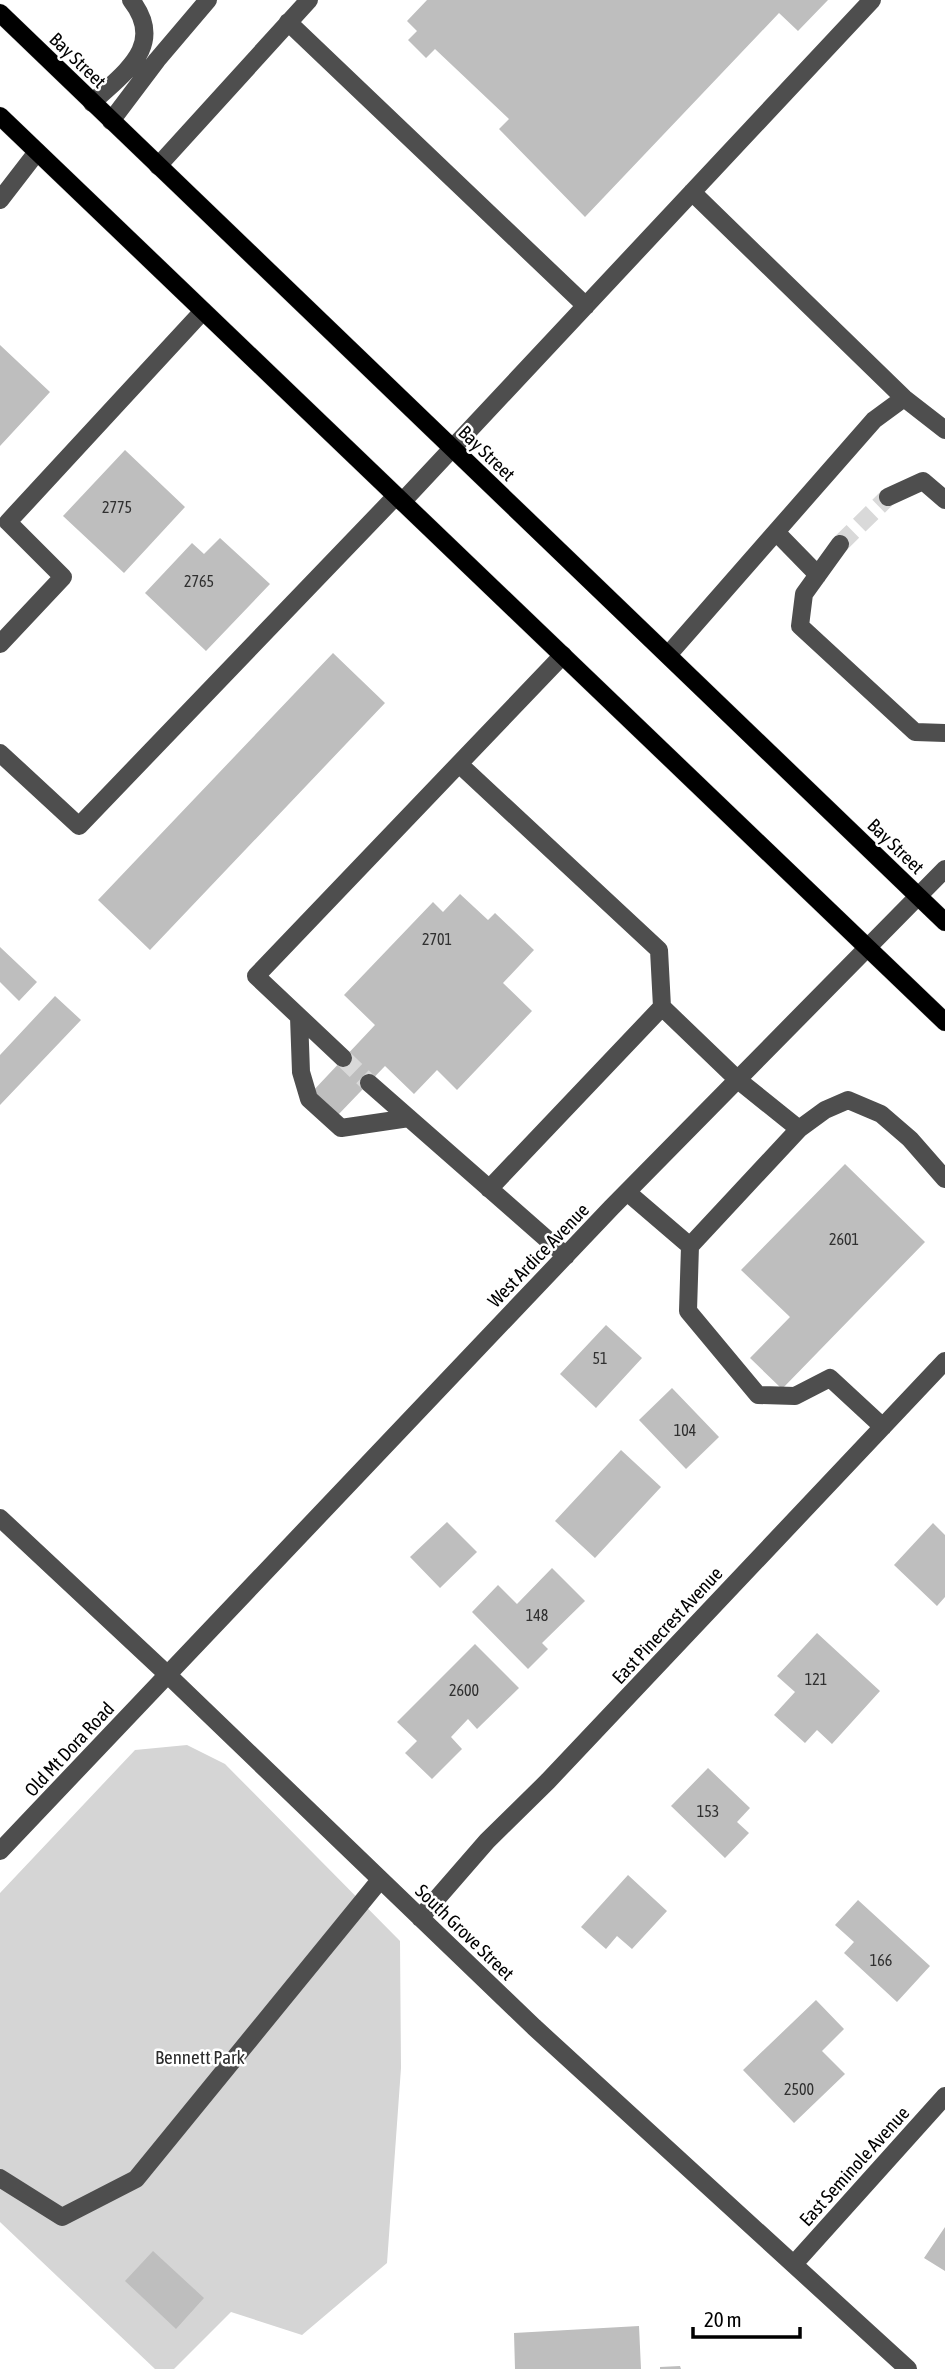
<svg xmlns="http://www.w3.org/2000/svg" width="945" height="2369" font-family="'Asap Condensed',sans-serif">
  <style>
    .green { fill: #d5d5d5 }
    .building { fill: #bebebe }
    .lines { fill: none; stroke-linecap: round; stroke-linejoin: round }
    .minor-tunnel { stroke: #d9d9d9; stroke-width: 18; stroke-dasharray: 18 9; stroke-linecap: butt }
    .major-casing { stroke: #dbdbdb; stroke-width: 19 }
    .minor { stroke: #4e4e4e; stroke-width: 18 }
    .major { stroke: #000; stroke-width: 18 }
    .labels { text-anchor: middle; dominant-baseline: central; stroke-width: 5; stroke-linejoin: round; paint-order: stroke }
    .number-label { font-size: 16px; fill: #303030 }
    .street-label { font-size: 19px; fill: #000; stroke: #fff }
    .park-label { font-size: 19px; fill: #2c2c2c; stroke: #fff }
  </style>
  <rect width="100%" height="100%" fill="#fff"/>
  <path class="green" d="M187,1745L225,1764L400,1941L401,2068L387,2263L302,2335L231,2312L174,2369H155L0,2222V1893L135,1750Z"/>
  <path class="building" d="M427,0H828L798,31L779,13L585,217L499,129L509,119L435,49L426,58L408,40L417,31L407,21Z
    M0,345L50,392L0,446Z
    M125,450L185,507L124,573L63,516Z
    M220,538L270,584L206,651L145,593L192,543L204,554Z
    M333,653L385,703L150,950L98,900Z
    M460,894L488,920L495,913L534,950L503,983L532,1011L457,1090L437,1070L414,1094L385,1066L337,1116L312,1092L375,1025L344,995L433,902L443,912Z
    M0,947L37,982L19,1001L0,982Z
    M55,996L81,1020L0,1105V1055Z
    M845,1164L925,1242L782,1389L750,1358L790,1317L741,1270Z
    M606,1325L642,1358L596,1408L560,1374Z
    M672,1388L719,1437L686,1469L639,1420Z
    M621,1450L661,1487L595,1558L555,1521Z
    M447,1522L477,1552L440,1588L410,1557Z
    M933,1523L945,1535V1597L937,1606L894,1565Z
    M552,1568L585,1601L542,1643L548,1649L528,1669L472,1612L498,1585L517,1604Z
    M817,1633L880,1691L832,1744L817,1730L805,1743L774,1715L795,1692L777,1676Z
    M475,1644L519,1688L477,1729L468,1719L451,1737L462,1749L432,1779L405,1753L417,1741L397,1722Z
    M708,1768L750,1808L737,1822L749,1833L725,1858L671,1806Z
    M628,1875L667,1911L632,1949L617,1936L606,1949L581,1927Z
    M858,1900L930,1966L897,2002L844,1953L854,1942L835,1925Z
    M816,2000L844,2029L822,2051L845,2074L794,2123L743,2070Z
    M945,2227V2271L924,2258Z
    M153,2251L204,2298L176,2329L125,2281Z
    M639,2326L641,2369H515L514,2333Z
    M680,2366L681,2369H660V2367Z"/>
  <g class="lines">
    <path class="minor-tunnel" d="M840,544L888,497
      M343,1058L369,1083"/>
    <g class="major-casing">
      <path id="major" d="M0,13L945,922
        M0,116L945,1022"/>
    </g>
    <path class="minor" d="M288,22L586,306
      M92,103C123,73 167,46 131,0
      M111,121L157,60L208,0
      M158,166L309,0
      M692,192L904,398L945,430
      M0,200L37,152
      M888,497L923,481L945,500
      M402,502L872,0
      M776,532L818,575
      M840,544L804,594L800,626L915,732L945,733
      M0,644L63,577L8,522L203,311
      M668,655L874,420L904,398
      M0,753L79,826L396,496
      M459,764L659,950L662,1007L738,1080L799,1129L825,1110L848,1100L881,1114L910,1139L945,1179
      M299,1017L301,1072L309,1099L341,1128L409,1118
      M343,1058L256,976L563,655
      M369,1083L566,1256
      M799,1129L690,1246L688,1311L758,1395L795,1396L830,1378L883,1427
      M489,1189L662,1007
      M627,1192L690,1246
      M0,1518L168,1675L534,2027L908,2369
      M0,1851L611,1208L945,869
      M420,1918L487,1841L548,1781L945,1361
      M0,2178L62,2217L136,2179L380,1880
      M794,2264L945,2096"/>
    <use href="#major" class="major"/>
  </g>
  <g class="labels">
    <g class="number-label">
      <text x="117" y="507">2775</text>
      <text x="199" y="581">2765</text>
      <text x="437" y="939">2701</text>
      <text x="844" y="1239">2601</text>
      <text x="600" y="1358">51</text>
      <text x="685" y="1430">104</text>
      <text x="537" y="1615">148</text>
      <text x="816" y="1679">121</text>
      <text x="464" y="1690">2600</text>
      <text x="708" y="1811">153</text>
      <text x="881" y="1960">166</text>
      <text x="799" y="2089">2500</text>
    </g>
    <g class="street-label">
      <text transform="translate(78 60) rotate(44)">Bay Street</text>
      <text transform="translate(487 453) rotate(44)">Bay Street</text>
      <text transform="translate(896 846) rotate(44)">Bay Street</text>
      <text transform="translate(538 1255) rotate(-46)">West Ardice Avenue</text>
      <text transform="translate(667 1625) rotate(-47)">East Pinecrest Avenue</text>
      <text transform="translate(69 1749) rotate(-47)">Old Mt Dora Road</text>
      <text transform="translate(465 1932) rotate(44)">South Grove Street</text>
      <text transform="translate(854 2166) rotate(-48)">East Seminole Avenue</text>
    </g>
    <g class="park-label">
      <text x="200" y="2057">Bennett Park</text>
    </g>
  </g>
  <path d="M693 2327v10h107v-10" fill="none" stroke="#000000" stroke-width="3.5"/>
  <text x="704" y="2327" font-size="21" fill="#000000" stroke="#ffffff" stroke-width="5" paint-order="stroke">20 m</text>
</svg>
